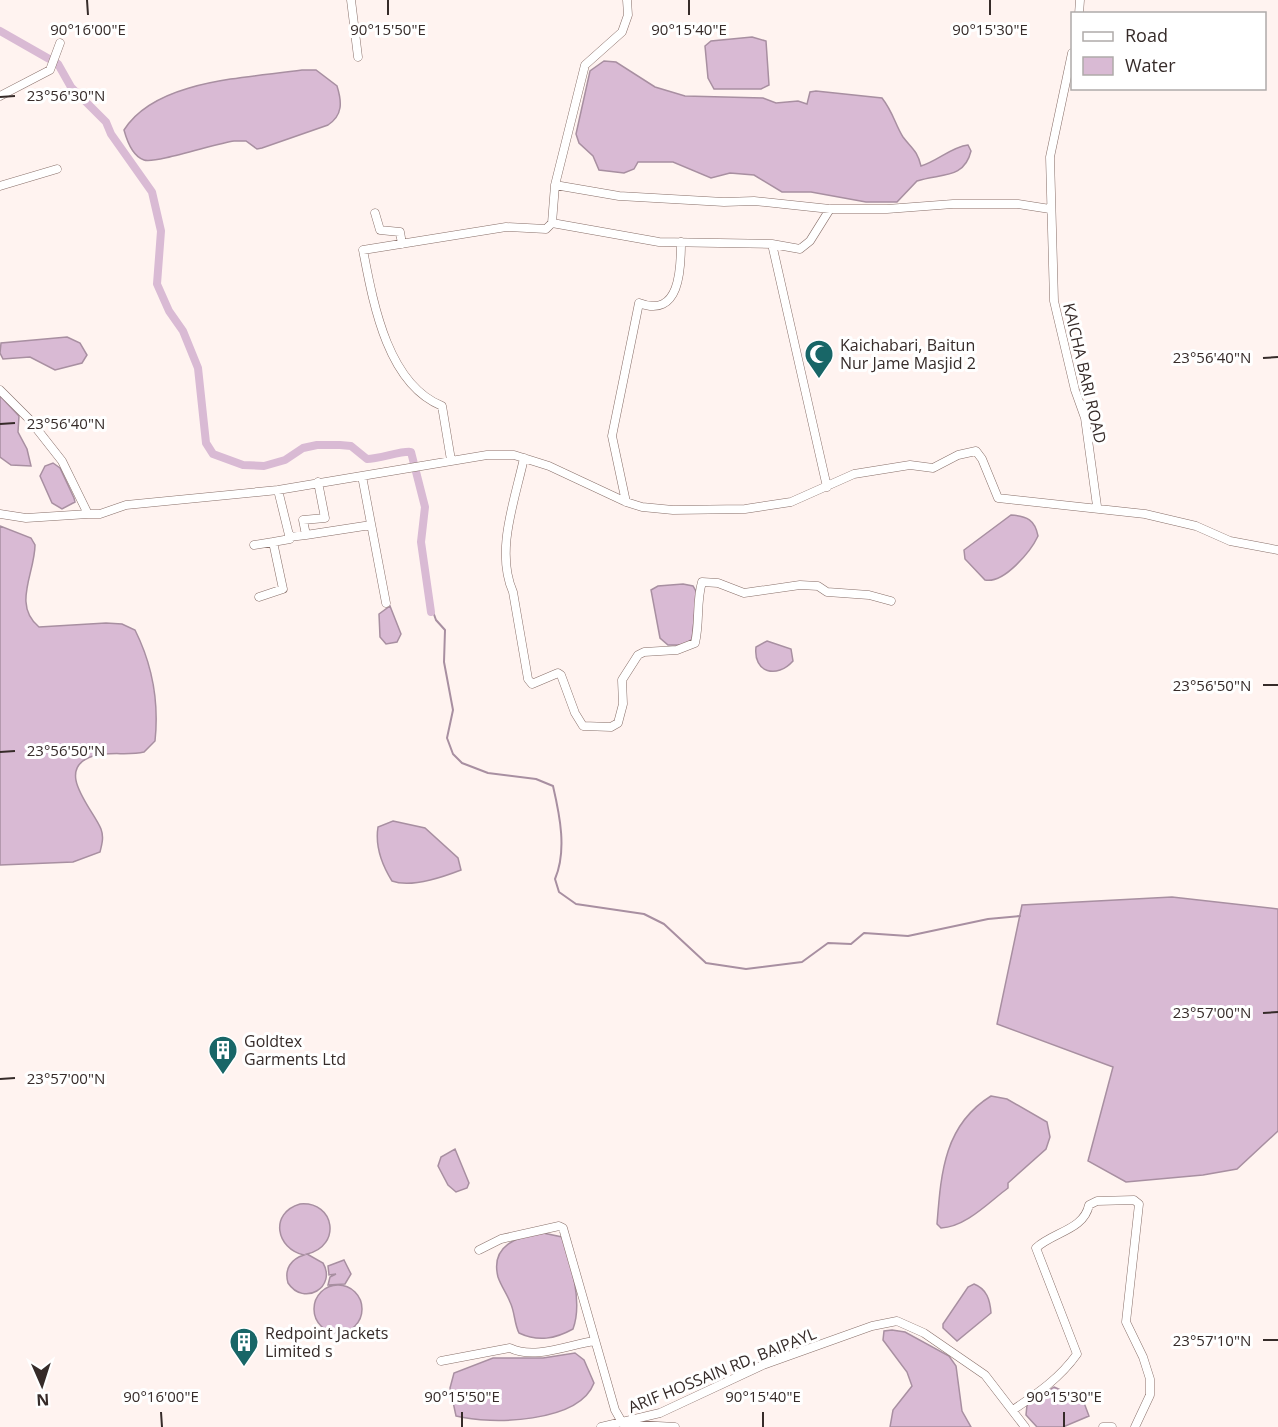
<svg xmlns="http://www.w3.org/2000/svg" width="1278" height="1427" font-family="'Open Sans',sans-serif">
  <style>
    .water { fill: #d9bad4; stroke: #a88fa1; stroke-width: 1.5 }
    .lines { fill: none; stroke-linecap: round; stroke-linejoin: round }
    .stream { stroke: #a88fa1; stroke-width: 2 }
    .canal { stroke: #d9bad4; stroke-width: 8 }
    .minor-casing { stroke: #886f69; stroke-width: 9 }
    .minor { stroke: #fff; stroke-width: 8 }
    .ticks { fill: none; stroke: #362b29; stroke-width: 2 }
    .labels { text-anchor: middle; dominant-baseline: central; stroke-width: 6; stroke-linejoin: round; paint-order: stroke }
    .poi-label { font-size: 16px; fill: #362b29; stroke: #fff; text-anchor: start }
    .street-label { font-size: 16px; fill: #362b29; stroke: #fff }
    .ticks-label { font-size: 15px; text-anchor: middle; fill: #362b29; stroke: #fff; stroke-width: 6; stroke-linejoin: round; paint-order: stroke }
  </style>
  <rect width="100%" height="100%" fill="#fff3f0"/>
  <path class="water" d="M752,37L766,41L769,85L761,89H714L708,78L705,46L711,41Z
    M604,61L616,62L655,87L685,96L763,98L776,103L798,101L807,104L810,92L816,91L882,98C893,112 895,124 903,137C912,149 917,150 921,166C938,161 951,147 968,145L971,151C964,180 940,173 917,181L897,202H866L811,192H782L754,175L730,173L711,178L673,162H638L634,169L624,173L599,170L593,156L579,143L576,134L590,71Z
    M302,70H316L337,86C342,102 343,115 328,125L262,148L257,149L246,141H234C217,143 155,164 144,160C132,156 127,141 124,130C156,79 249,78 302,70Z
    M67,337L80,343L87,355L82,363L55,370L30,357L3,359L0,353L1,343Z
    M0,396L19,416L18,432L27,449L31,466L11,465L0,457Z
    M53,463L60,468L74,498L75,502L62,509L52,503L40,476L45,466Z
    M1011,515C1027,516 1035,520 1038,536C1031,551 1004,584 985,580L965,559L964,550Z
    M0,526L31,538L35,545C35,573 12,605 39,627L106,623L122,624L135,630C152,664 159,703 155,741L144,752C128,756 110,751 93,756C53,769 93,809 101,829C104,837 102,844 100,852L73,862L0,865Z
    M683,584L693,586L697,593L692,639L684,645H668L660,638L651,590L658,586Z
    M390,606L401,634L397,642L386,644L380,637L379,614Z
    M767,641L791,649L793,661C777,679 753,673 756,647Z
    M393,821L425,828L458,858L461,870C443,877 410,888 392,881C382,865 375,846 378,827Z
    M1172,897L1278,909V1131L1237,1169L1203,1175L1126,1182L1088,1161L1113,1067L997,1024L1022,905Z
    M991,1096L1007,1099L1047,1122L1050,1137L1046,1149L1008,1183V1188C989,1202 966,1227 941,1228L937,1224C941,1173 944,1125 991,1096Z
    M455,1149L469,1183L467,1188L456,1192L448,1185L438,1166L441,1157Z
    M300,1204C335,1201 342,1246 307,1254L323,1263C337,1287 304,1307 288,1283C284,1269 291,1259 304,1255C276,1249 269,1213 300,1204Z
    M543,1233L562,1237C571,1264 583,1302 573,1329C555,1339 538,1342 519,1333C514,1323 515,1312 510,1302C507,1294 501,1286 498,1277C490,1245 518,1236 543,1233Z
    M344,1260L351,1274L345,1284L328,1285L330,1277L336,1274L329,1275L328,1266Z
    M974,1284C987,1289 990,1300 991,1313L957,1341L943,1328V1324L968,1287Z
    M314 1309a24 24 0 1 1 48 0a24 24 0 1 1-48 0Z
    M892,1330L905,1332L949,1356L956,1366L962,1411L971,1427H890L893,1410L912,1386L907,1372L883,1340L884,1331Z
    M575,1353L584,1360L594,1383C579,1423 491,1425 456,1416L450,1388L454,1373L493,1358H543Z
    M1054,1387L1083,1400L1089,1416L1063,1427H1037L1026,1415L1027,1405Z"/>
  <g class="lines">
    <path class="stream" d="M427,595L436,620L445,630L444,662L453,710L447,738L453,754L462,763L488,773L536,779L553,786C560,816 567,851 555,879L559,892L576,904L644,914L664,924L706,963L746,969L802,962L828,943L851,944L864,933L908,936L988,919L1020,916"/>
    <path class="canal" d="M0,31L58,64L71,87L106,122L111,134L152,192L161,231L157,284L169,311L183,331L198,368L206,443L213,454L243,465L264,466L285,460L303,448L317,445H340L351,446L367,459C379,459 404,450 411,452L425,507L421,542L431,612"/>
    <g class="minor-casing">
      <path id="minor" d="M351,0L358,57
        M1079,14L1080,0
        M1072,53L1050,157L1054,301L1075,390L1085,418L1097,506
        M0,96L50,70L60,43
        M555,185L619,196L724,202L754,201L830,209H887L953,204H1018L1050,209
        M0,186L57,169
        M375,213L380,230L400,232L402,244
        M552,223L659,242L772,244L800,249L810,241L830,209
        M772,244L827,487
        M0,390L29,419L62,461L88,514H100L126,505L278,490L487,455H514L549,466L626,502L642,507L673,510L745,509L791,502L854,474L910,465L933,468L958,455L976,451L982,459L998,498L1145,514L1196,526L1230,541L1278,550
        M524,458C515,500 495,551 513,592L528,679L532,684L558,673L561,675L575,713L583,726L611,727L618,723L623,704L622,680L638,655L644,652L677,650L695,643C700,622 696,602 702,582L718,583L744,593L800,585L818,586L827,592L869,595L891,601
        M451,460L442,406C387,384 373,302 363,250L506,227L546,229L552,223L555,185L585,65L622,32L628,15L627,0
        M362,476L386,603
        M626,502L612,436L639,303C680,319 681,269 681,242
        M0,514L26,518L88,514
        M306,535L371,525
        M289,537L306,535L303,520L325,518L318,482
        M254,545L273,542
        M259,597L283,589L273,542L290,539L278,490
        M479,1250L501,1239L559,1226L563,1228L615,1410L623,1424L675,1427
        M441,1361L510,1348C534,1360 568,1345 594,1341
        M1013,1410C1038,1393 1060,1378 1077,1354L1036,1248C1053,1232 1084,1230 1089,1205L1097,1201L1134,1200L1139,1204L1126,1322L1143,1357L1150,1379V1395L1135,1427
        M601,1427L660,1413L763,1365L872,1326L897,1321L924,1333L985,1375L1025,1427
        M1103,1427H1112"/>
    </g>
    <use href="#minor" class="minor"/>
  </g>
  <path class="ticks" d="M87,0L88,15M388,0V15M689,0V15M990,0V15M0,97L15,96M1263,358L1278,357M0,424L15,423M1263,685H1278M0,752L15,751M1263,1013L1278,1012M0,1079L15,1078M1263,1340H1278M161,1412L162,1427M462,1412V1427M763,1412V1427M1064,1412V1427"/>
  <defs>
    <g id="mosque-pin" transform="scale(1.5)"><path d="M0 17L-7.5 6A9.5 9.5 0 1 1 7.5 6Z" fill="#186667" stroke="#fff"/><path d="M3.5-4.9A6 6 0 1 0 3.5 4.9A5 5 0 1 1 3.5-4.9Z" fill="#fff"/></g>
    <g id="building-pin" transform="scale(1.5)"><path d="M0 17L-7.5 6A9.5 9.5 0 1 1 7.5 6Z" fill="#186667" stroke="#fff"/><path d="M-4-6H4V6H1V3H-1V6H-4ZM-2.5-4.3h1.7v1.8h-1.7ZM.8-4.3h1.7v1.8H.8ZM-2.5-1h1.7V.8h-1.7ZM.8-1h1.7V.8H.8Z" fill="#fff"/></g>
  </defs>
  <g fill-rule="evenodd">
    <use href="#mosque-pin" x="819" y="354"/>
    <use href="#building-pin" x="223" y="1050"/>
    <use href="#building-pin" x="244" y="1342"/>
  </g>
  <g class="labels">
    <g class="poi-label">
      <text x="840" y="345">Kaichabari, Baitun<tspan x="840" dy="18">Nur Jame Masjid 2</tspan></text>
      <text x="244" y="1041">Goldtex<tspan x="244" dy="18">Garments Ltd</tspan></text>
      <text x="265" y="1333">Redpoint Jackets<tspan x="265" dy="18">Limited s</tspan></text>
    </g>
    <g class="street-label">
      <text transform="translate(1085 373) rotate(77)">KAICHA BARI ROAD</text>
      <text transform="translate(722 1370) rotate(-22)">ARIF HOSSAIN RD, BAIPAYL</text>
    </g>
  </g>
  <g class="ticks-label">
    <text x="88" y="35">90°16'00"E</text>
    <text x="388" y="35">90°15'50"E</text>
    <text x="689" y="35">90°15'40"E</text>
    <text x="990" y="35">90°15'30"E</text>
    <text x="66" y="101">23°56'30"N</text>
    <text x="1212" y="363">23°56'40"N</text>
    <text x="66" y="429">23°56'40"N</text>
    <text x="1212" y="691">23°56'50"N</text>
    <text x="66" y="756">23°56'50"N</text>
    <text x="1212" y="1018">23°57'00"N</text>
    <text x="66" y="1084">23°57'00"N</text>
    <text x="1212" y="1346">23°57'10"N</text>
    <text x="161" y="1402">90°16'00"E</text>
    <text x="462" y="1402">90°15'50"E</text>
    <text x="763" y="1402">90°15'40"E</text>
    <text x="1064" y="1402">90°15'30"E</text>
  </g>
  <rect x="1071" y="12" width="195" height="78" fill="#ffffff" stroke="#afaaa9" stroke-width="1.5"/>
  <rect x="1083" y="32" width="30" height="9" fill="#ffffff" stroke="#afaaa9" stroke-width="1.5"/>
  <text x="1125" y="42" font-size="18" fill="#362b29">Road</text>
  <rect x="1083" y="57" width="30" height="18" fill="#d9bad4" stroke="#afaaa9" stroke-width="1.5"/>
  <text x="1125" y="72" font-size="18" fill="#362b29">Water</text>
  <g transform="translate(42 1385) rotate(177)" stroke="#ffffff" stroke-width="4.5" paint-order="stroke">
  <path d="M0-4.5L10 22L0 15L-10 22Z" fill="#362b29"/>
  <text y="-9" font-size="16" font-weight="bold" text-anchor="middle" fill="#362b29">N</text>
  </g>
</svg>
